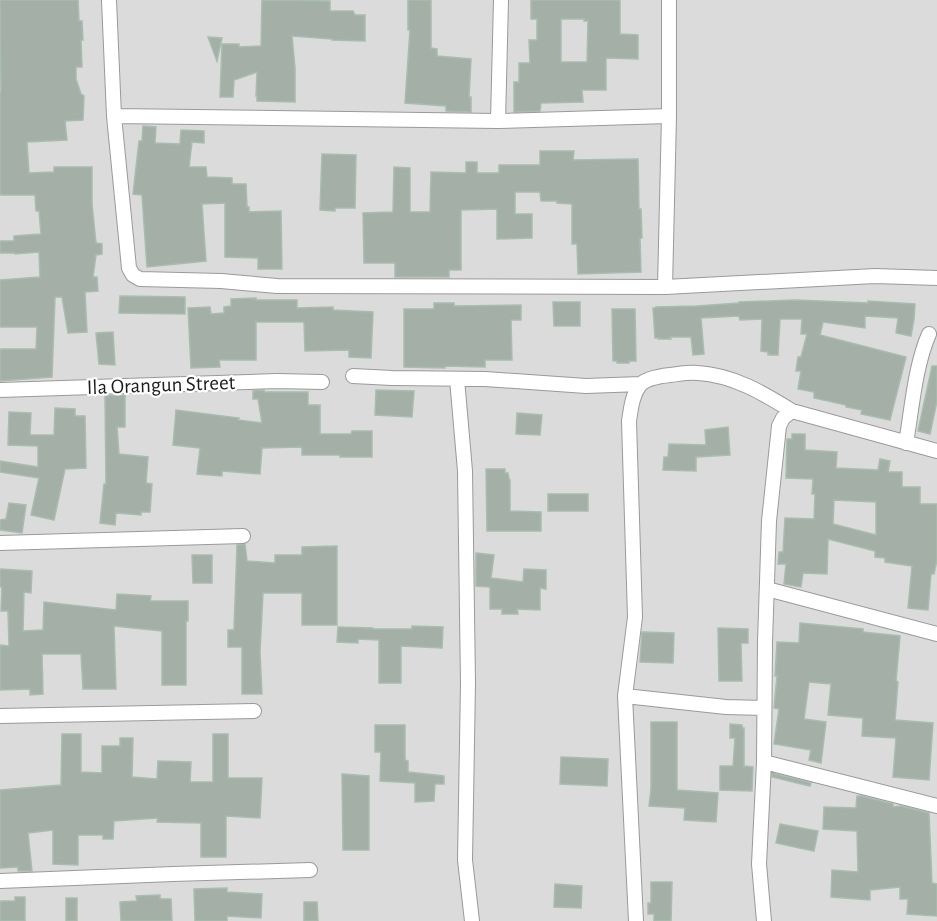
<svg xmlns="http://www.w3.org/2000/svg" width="937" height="921" font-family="'Alegreya Sans',sans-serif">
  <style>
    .residential { fill: #dadbda }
    .building { fill: #a3afa7; stroke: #a8bdaf; stroke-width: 1.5; fill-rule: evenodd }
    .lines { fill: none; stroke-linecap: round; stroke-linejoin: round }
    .minor-casing { stroke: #9a9a9a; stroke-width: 16 }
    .minor { stroke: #fff; stroke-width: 14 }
    .labels { text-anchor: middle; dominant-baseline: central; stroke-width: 4.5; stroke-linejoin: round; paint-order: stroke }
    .street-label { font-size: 21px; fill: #1d1d1d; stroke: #fff }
  </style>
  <rect width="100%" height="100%" fill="#e4ede9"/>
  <path class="residential" d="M0,0H937V921H0Z"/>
  <path class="building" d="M0,0H78L79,21H82L83,40H81L82,67H76V79L81,94L84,96L83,120L65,121L67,140L27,142L29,173L54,172V167H92V204L96,243L102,244V254L96,255L93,277H97L98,291L85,292L87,332L68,333L62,297H55L52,377L0,381V349H36L37,327H0V280L40,277L39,252L15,254V253H0V241H14V236L41,234L39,211H36L35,195H0V92H1Z
    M262,0L330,1V11H353L355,15H365V41L332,40V39L292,36L295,68V102L257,101V96H256L257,72L234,80L233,97H220L222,44H239V47L261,46Z
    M408,0H431V48L437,49V56L471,59L469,97H471V112L446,111V106L405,103L410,30H408Z
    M531,0H620V34L638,35V59L606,58V90H582L583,102L541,103L540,111L514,112V82H519V63H530L529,40H537V19H531ZM561,19H584V21H588L587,62H561Z
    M208,37L222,38L217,61Z
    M143,126L156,127L155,143L180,144L181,130L204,131V143L192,142L189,167H206L207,177L232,178V184H246L247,207H249V212L281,211L282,269H258V258L225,257V203L202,204L206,261L147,267L142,195L133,194L139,141H142Z
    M540,151H574L573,160L638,159L639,209H641L642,238H640L641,272L578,274L577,244H572V204L557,203V201H541L540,192H515V214H532V238L497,239V209L461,210V270H449V277H395V263H364L363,213L393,212L394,167L410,168V212H430L431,172L466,173V162H477V173H499V165H540Z
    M322,154L356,155L355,208H335V211L320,210Z
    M120,296L185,297V314L119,313Z
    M256,298V300H297V308L333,307V310L373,312L371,358L349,357V350L305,351L304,322H256V360H219L220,367L191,368L188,308L210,307L211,314L224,313V307L231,306V299Z
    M796,300L868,303V301L915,304L914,319L911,336L896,333L898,318L865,316V328L823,322L820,335L906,357L890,420L861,414L862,410L846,407V405L814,398V392L798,389L801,371H796L798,357H801L807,334H801L802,319H780L778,355H768V352L761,351L762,319L740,320L739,316L701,318L704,354L693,355L691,337H670L671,339H659L660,338H655L653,308H656V307L697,306L739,303V302Z
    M553,302H580V326H554Z
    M434,303H454V306L521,305V320H511L512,360H485V367L445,366V368L404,367V309H434Z
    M612,309H635L636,361H629V363H617V361H613Z
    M113,332L115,365L99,364L96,333Z
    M932,366H937V401L930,434L918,431Z
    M264,390V392H308V405H320V434H351L352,431H372V457H340V455H302V447L262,448L260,474L222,471V476L197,474L200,448L173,445L176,410L239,418L238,420L262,423L258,399H253V391Z
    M376,390L414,391L412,417L375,415Z
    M125,395V427H117L119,454L148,457L146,483L152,484L150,512H141V515L116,513L115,525L100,523L104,484H106L105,396Z
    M55,408L75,409V416H85L86,468L65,469L54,520L31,515L39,478L0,472V461L38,467V446L8,445L9,412L31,413L30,435H54Z
    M517,413L542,415L540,435L516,434Z
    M728,427L730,455L696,457V471L663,470L664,457H668L669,444L706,445L705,430Z
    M792,434H805V450L837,452L836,468L878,470L880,459L890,461L888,472H902V487H920V504H937V560L934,574H931L928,610L908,608L912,566L885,562V558L875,557V551L828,539L827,574L803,573L801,587L784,584L786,564H778L779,552H783L785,518L814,519L815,494H812L813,479L786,478L787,439H792ZM834,500L876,502V535L833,524Z
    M486,469H505V473H508L509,479L510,480V511L541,512V531H487Z
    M548,494H588V511H548Z
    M9,503L26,505L22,533L0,530V520L6,519Z
    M245,544L247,561L275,563V555H302V547L337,546V625H302V593H263L260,652L262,694H242V647H228V630H234L237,545Z
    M476,553L494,555L491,578L523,582L524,569L546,570V589L540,588V610L517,609L518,614H502V609H490V587L476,586Z
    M192,555H212V583H193Z
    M0,569L32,571L31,593L24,592L23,631L43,630L44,602L116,610L117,594L151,596L150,601H188V621H186V685H162V631L114,626L116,689H83L81,654H42L43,694L30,695V689L0,690V645L9,646L8,611H1L2,587H0Z
    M800,623L863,629V632L900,636L896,681L898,682L895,720L933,723L929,780L893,777L896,738L862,736L863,718L828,715L831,684L809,682L804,719L826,722L821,763L809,760L811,750L774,744L779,709L774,708L777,676H775L777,642L799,643Z
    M412,626L443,627L442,648L401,646V683H379V640L358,639V643L337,642L338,627L373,628V629H412Z
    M718,628L748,629V643H741L742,681H719Z
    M642,632L674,633L673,663L640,662Z
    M651,722H677V790L718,793L716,822L684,820L685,808L649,806L651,789Z
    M730,724L742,725V728H744V766L753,767L752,791L720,790V766H733L735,738H730Z
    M375,725H405V760L408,761V772L444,776V784H435L434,801L415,802V783L380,781L381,752H375Z
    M62,734H81V772L102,773V746H120V738H133L132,777L157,779L158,761L191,762L190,782H213V734H228V778H262L260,818L226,816V857H201V823L157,822L158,818L114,821L113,839H103V835H78V865L53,864V830L28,833L32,871H18V867L0,868V790L61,785Z
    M561,757L608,759L607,786L560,784Z
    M772,773L811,783L810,786L772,777Z
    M342,774L369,776V850H343Z
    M857,796H862L893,804V807L901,806L929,813L932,883L937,884V916L907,914L908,899H900V887L870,890V900L831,897L832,870L858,872L857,831L823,829L824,807L856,808Z
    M780,824L818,831L814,851L776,843Z
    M651,882H672L671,921H654V914H648V903H651Z
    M555,884L582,886L581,908L554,907Z
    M227,888V892L262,894L261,918L227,916V921H195L194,889Z
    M160,895V899H171L172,921H121L120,902L137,901L136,896Z
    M15,897H25V921H0V901H15Z
    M66,898H77V921H66Z
    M304,902H317L318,921H304Z"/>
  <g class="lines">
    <g class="minor-casing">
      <path id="minor" d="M109,0L114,116L129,268L133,275L140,279L221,281L277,286L665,287L875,276L937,278
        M114,116L498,121L669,116
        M498,121L501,0
        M665,287L669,116V0
        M353,376L392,378L485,379L586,386L641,384
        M457,379L465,471L468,683L465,860L472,921
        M0,390L277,381L322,382
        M906,443C912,408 915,366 929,334
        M0,543L243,536
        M767,589L937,634
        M625,696L726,707L764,708
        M0,716L254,711
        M764,762L765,642L769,521L779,426L783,418L792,411
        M0,881L173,874L310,870
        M636,921L625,696L635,617L629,421C631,409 632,395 640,385C646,378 661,376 670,375C679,374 689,372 698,373C733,375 763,393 792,411L937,451
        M764,921L759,864L764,762L937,806"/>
    </g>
    <use href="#minor" class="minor"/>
  </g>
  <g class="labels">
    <g class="street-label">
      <text transform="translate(161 385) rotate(-2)">Ila Orangun Street</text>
    </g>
  </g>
</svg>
